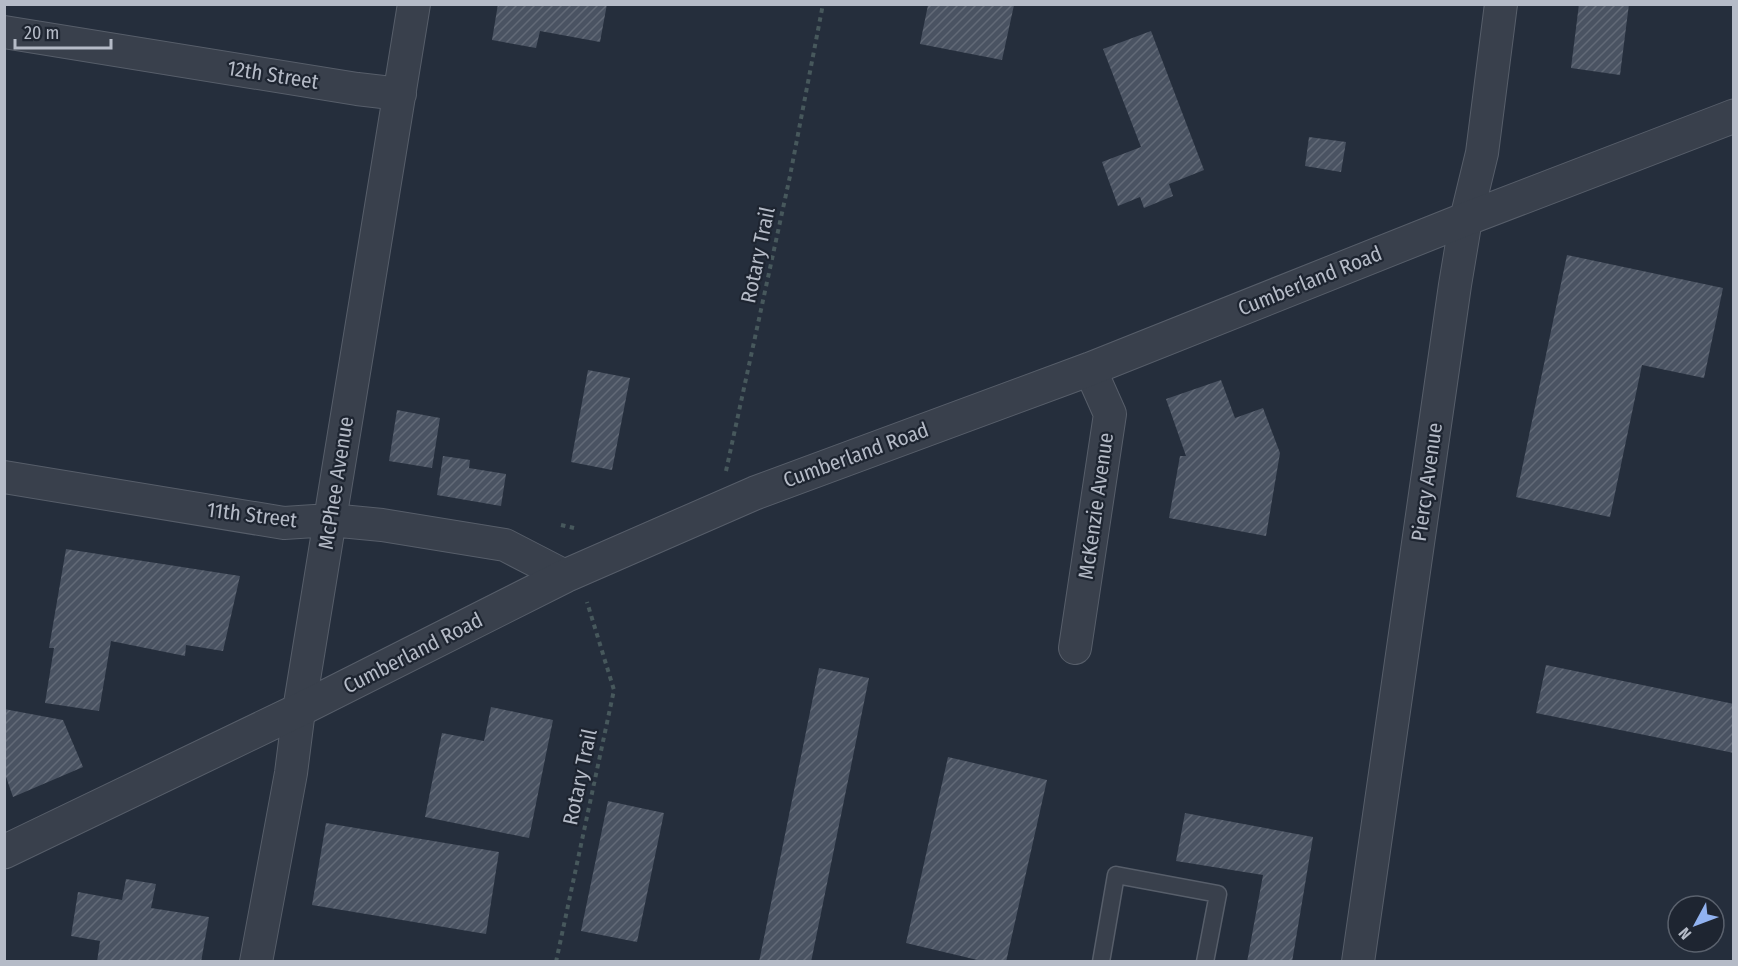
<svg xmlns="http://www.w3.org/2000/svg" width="1738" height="966" font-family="'Fira Sans Condensed',sans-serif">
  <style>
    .building { fill: url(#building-hatch) }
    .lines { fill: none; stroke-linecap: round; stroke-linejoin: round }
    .service-casing { stroke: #575e6a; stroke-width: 19 }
    .minor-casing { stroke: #575e6a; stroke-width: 34 }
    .tertiary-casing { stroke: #575e6a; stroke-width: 35 }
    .path { stroke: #47585c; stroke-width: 4; stroke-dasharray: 4.5 4.5; stroke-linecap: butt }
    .service { stroke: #39404c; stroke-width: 16 }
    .minor { stroke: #39404c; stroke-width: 32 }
    .tertiary { stroke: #39404c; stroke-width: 33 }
    .labels { text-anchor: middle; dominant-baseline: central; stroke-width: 4.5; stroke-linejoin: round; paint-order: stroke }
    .street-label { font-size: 21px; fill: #b5bbc7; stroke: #1e2531 }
  </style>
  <defs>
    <pattern id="building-hatch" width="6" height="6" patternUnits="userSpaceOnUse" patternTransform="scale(1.5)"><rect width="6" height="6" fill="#4a5362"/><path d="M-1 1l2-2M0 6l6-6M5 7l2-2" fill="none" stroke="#626a77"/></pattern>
  </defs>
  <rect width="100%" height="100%" fill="#252e3c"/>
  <path class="building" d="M498,4H607L600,42L540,31L536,48L492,40Z
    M1579,4H1629L1620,75L1571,68Z
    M928,5H1014L1002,60L920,44Z
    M1151,31L1204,170L1169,184L1173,196L1144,208L1140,197L1118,206L1102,162L1141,147L1103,49Z
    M1309,137L1346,142L1341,172L1305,166Z
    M1567,255L1723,288L1704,378L1642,365L1610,517L1516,497Z
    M588,370L630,378L612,470L571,462Z
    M1221,380L1235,418L1263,408L1280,453L1266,536L1169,518L1180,456H1186L1166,399Z
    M397,410L440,418L432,468L389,461Z
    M443,456L470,460L469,468L506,474L501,506L437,495Z
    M66,549L240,576L223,651L186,645L185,656L111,641L99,711L45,703L54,648H49Z
    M1546,665L1734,704V753L1536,713Z
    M819,668L869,678L811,962H759Z
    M491,707L553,720L529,838L425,817L442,733L484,741Z
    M4,709L63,720L83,767L13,797L4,771Z
    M948,757L1047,780L1006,962H986L906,943Z
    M608,801L664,813L637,942L581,931Z
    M1185,813L1313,837L1292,962H1247L1263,875L1176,861Z
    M326,823L499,852L486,934L312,905Z
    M126,879L156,884L151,908L209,917L201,962H97L100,941L71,936L78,892L122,900Z"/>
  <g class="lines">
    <g class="service-casing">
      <path id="service" d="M1101,962L1116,875L1218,894L1205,962"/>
    </g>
    <g class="minor-casing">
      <path id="minor" d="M4,32L357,89L400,94
        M4,477L284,523L330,520L382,525L505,545L565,576
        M1075,648L1110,414L1090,369
        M256,962L291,773L299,710L414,4
        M1358,962L1455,285L1466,219L1482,153L1501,4"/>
    </g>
    <g class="tertiary-casing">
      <path id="tertiary" d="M4,852L299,710L565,576L755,493L1090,369L1466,219L1734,116"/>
    </g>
    <path class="path" d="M726,471L790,176L823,4
      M561,525L574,528
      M556,962L614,690L587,602"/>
    <use href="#service" class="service"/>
    <use href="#minor" class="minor"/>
    <use href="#tertiary" class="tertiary"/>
  </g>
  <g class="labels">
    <g class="street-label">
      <text transform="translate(273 75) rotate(9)">12th Street</text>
      <text transform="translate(758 255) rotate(-78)">Rotary Trail</text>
      <text transform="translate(1310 281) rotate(-22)">Cumberland Road</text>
      <text transform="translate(856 455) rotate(-20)">Cumberland Road</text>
      <text transform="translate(1427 482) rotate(-82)">Piercy Avenue</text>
      <text transform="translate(336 483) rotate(-81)">McPhee Avenue</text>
      <text transform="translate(1096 506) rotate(-82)">McKenzie Avenue</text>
      <text transform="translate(252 515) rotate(7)">11th Street</text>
      <text transform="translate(413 653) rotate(-27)">Cumberland Road</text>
      <text transform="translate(580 777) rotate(-78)">Rotary Trail</text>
    </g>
  </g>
  <rect width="1738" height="966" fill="none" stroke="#b5bbc7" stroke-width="12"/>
  <g transform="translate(1696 924) rotate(229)"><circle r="28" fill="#1e2531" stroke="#5a616d" stroke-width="1.5"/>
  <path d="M0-4.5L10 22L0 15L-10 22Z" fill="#91b2f0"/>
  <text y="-9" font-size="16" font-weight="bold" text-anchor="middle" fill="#b5bbc7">N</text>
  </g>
  <path d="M15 39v9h96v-9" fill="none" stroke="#b5bbc7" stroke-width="3"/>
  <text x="24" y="39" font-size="18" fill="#b5bbc7" stroke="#1e2531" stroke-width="4.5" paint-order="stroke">20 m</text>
</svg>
